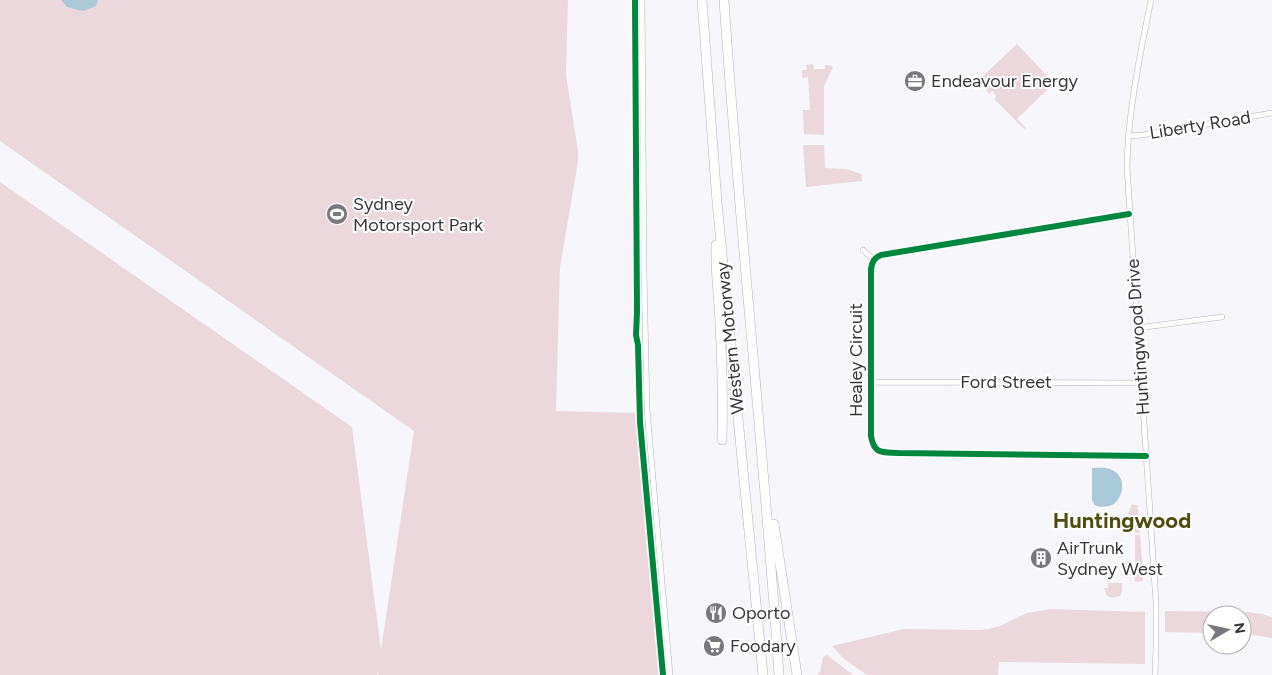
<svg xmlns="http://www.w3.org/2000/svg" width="1272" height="675" font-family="Figtree,sans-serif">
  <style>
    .green { fill: #ecd7dd }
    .water { fill: #a9c8d8 }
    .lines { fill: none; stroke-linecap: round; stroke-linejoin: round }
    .street-casing { stroke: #b4b3b9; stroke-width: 6 }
    .highway-casing { stroke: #b4b3b9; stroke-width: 10 }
    .street { stroke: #fefefe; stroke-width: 5 }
    .highway { stroke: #fefefe; stroke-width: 9 }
    .cycleway-casing { stroke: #fff; stroke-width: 9 }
    .cycleway { stroke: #00873e; stroke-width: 6 }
    .labels { text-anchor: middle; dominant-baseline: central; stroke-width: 4; stroke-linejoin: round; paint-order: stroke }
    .poi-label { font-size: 18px; fill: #35333b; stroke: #fff; text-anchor: start }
    .street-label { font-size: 18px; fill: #35333b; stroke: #fff }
    .district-label { font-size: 22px; font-weight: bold; fill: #4f4c0d; stroke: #fff }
  </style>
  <rect width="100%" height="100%" fill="#f7f6fa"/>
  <path class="green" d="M0,0H568L566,75L578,151V162L560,267L556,411L637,413L660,675H378V671L377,675H0V182L352,427L381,650L414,431L0,141Z
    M1017,44L1054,83L1017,119L1026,128L1024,129L995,100L996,96L993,91L990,93L992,96C985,90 982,84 985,74Z
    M813,64L814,69H825V65H829L833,67L824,86V135L804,134L803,110H810L808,77L802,78V70H807L806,65Z
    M803,145H824L825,168L847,169L861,174L862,181L806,187Z
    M1132,504L1138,506L1136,509L1138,508V520H1139L1140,533H1135V525H1128V514Z
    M1135,535H1140L1143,572L1142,573L1143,581L1135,582Z
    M1108,583H1122V592L1120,596L1113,598L1107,596L1104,588H1108Z
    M1051,609L1145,612V664L999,662L998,675H867L844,659L832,646L904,629L979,630L989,629L1002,625L1027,613Z
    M1165,611L1248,612L1262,614L1272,617V638L1242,633V615H1212V633L1165,632Z
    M827,655L852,674L853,675H817L820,672L823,657Z"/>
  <path class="water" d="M61,0H98L96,6L83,11L67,7Z
    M1092,468C1099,468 1106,467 1112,470C1125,476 1125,493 1115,503C1112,506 1101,508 1097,506C1093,505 1094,503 1092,500Z"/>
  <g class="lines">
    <g class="street-casing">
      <path id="street" d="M642,0L644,274L647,410L670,675
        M1151,0C1140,55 1128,110 1127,167L1156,602V647L1155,675
        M1128,136L1142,135L1272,113
        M1129,214L881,255C874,258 872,262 871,269V436C874,455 883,452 899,453L1146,456
        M863,250L874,260
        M1137,328L1222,317
        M871,382L1141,383"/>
    </g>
    <g class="highway-casing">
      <path id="highway" d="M702,0L717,202L763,675
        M724,0C739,225 764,450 779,675
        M716,245C715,271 719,297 720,323C722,362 723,401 722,440
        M774,524L797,675"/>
    </g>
    <use href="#street" class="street"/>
    <use href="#highway" class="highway"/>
    <g class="cycleway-casing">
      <path id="cycleway" d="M635,0L637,312L636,335L638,345L640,422L663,675
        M1129,214L881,255C874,258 872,262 871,269V436C874,455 883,452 899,453L1146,456"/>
    </g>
    <use href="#cycleway" class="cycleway"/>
  </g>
  <defs>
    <g id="office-disc" transform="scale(1.125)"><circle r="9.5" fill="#79777e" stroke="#fff"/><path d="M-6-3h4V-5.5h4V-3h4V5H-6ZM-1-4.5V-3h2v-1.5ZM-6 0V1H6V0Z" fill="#fff"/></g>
    <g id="stadium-disc" transform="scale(1.125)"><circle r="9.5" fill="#79777e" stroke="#fff"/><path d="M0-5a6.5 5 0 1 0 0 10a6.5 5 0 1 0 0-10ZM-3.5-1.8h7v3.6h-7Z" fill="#fff"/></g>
    <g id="building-disc" transform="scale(1.125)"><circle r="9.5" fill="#79777e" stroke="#fff"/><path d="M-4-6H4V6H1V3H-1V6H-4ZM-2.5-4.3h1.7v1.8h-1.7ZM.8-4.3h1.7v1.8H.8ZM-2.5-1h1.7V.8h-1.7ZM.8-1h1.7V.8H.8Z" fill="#fff"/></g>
    <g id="restaurant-disc" transform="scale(1.125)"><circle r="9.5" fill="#79777e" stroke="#fff"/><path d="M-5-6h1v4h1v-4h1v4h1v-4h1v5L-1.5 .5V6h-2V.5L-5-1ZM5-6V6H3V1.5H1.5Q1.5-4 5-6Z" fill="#fff"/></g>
    <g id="supermarket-disc" transform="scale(1.125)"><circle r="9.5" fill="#79777e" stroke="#fff"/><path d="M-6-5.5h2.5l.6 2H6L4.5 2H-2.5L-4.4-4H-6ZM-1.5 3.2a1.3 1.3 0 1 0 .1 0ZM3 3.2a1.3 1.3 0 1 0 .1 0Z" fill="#fff"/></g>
  </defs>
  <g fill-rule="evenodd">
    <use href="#office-disc" x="915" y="81"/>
    <use href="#stadium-disc" x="337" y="214"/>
    <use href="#building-disc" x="1041" y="558"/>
    <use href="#restaurant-disc" x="716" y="613"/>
    <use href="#supermarket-disc" x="714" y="646"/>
  </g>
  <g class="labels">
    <g class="poi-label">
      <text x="931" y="81">Endeavour Energy</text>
      <text x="353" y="204">Sydney<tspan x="353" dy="21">Motorsport Park</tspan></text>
      <text x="1057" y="548">AirTrunk<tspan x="1057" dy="21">Sydney West</tspan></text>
      <text x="732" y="613">Oporto</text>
      <text x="730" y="646">Foodary</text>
    </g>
    <g class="street-label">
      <text transform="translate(1200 125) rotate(-9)">Liberty Road</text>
      <text transform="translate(1138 337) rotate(-94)">Huntingwood Drive</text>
      <text transform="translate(730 338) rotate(-96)">Western Motorway</text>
      <text transform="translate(856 360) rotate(-90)">Healey Circuit</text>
      <text x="1006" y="382">Ford Street</text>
    </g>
    <g class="district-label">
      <text x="1122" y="520">Huntingwood</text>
    </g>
  </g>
  <g transform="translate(1227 630) rotate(81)"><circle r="24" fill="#ffffff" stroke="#aeadb1"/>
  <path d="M0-4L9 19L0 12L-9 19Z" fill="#79777e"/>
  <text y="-8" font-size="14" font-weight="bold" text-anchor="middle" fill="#35333b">N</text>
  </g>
</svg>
